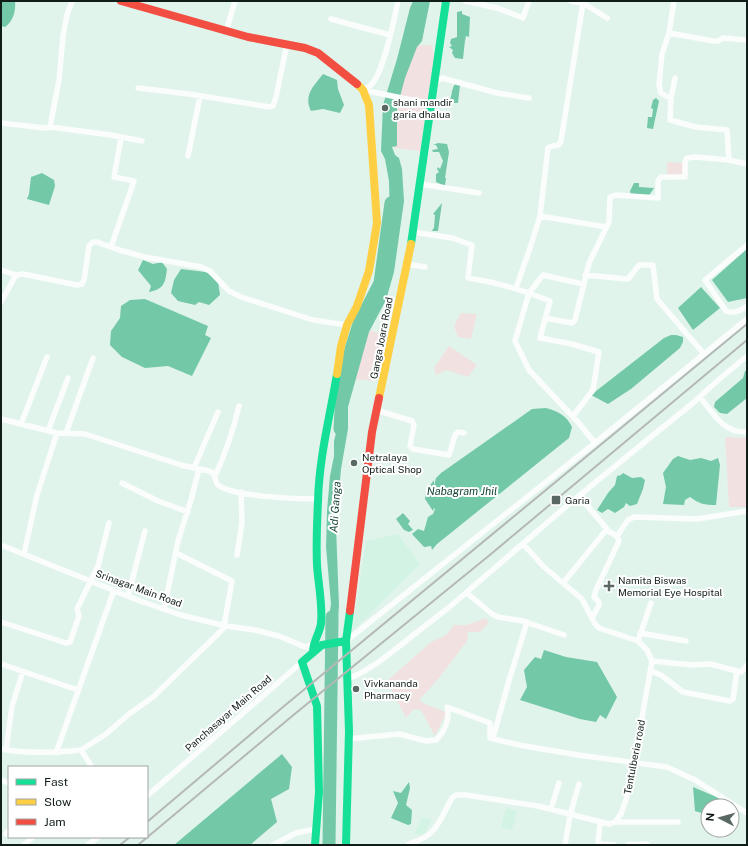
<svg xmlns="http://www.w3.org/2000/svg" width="748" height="846" font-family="'Public Sans',sans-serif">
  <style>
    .built { fill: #d3f3e4 }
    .green { fill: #f1e1e1 }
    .water { fill: #73c8a8 }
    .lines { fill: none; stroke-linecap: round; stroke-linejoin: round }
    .river { stroke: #73c8a8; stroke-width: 13 }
    .street { stroke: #fafdfc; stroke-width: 5.5 }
    .fast { stroke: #16e098; stroke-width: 8 }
    .slow { stroke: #ffcf43; stroke-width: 8 }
    .jam { stroke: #f24e42; stroke-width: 8 }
    .rail { stroke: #b4b8b6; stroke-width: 2 }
    .poi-dot { fill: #596862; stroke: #fff; stroke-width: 1.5 }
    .labels { text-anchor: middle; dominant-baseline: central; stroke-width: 4; stroke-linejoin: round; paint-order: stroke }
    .poi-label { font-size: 10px; fill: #101d18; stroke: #fff; text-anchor: start }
    .street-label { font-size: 10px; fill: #101d18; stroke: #fff }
    .water-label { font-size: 11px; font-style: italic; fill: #154433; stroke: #fff }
  </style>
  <rect width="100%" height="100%" fill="#e1f4eb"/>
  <path class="built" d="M398,534L420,564L352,632L366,541Z
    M506,808L517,811L512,830L501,827Z
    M421,817L432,819L424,834H415Z"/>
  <path class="green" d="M432,45L434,56L420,151L394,148L390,119L413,46Z
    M667,162L684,163V176L681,180L667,178Z
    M461,313L477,314L471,339L458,337L454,326Z
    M367,330L382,334L381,358L376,381L355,379Z
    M449,346L477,365L468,377L447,370L436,375L434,368Z
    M725,437L747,438V507H729Z
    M487,618L488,624L480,632H468L467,641L439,678L419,700C428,707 437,707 446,713L435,736L421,710L414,709L406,718L387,681L431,642L446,635L454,625H466Z"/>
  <path class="water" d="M1,1H15C16,12 13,21 5,27L1,26Z
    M413,1H430L422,41L417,47L405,78L397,108V146L392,147L395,155L399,158L402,169L404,201L394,272L386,300L369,332L348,407V429L341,469L336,527L339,606L337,631L327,638L326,634L331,604L326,547L327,511L330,476L334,456V441L343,405V392L347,366L363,321L380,278L387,251L390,222L389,181L385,159L381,151L383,105L397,59L410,8Z
    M462,11V14L470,17L469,37L466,36C464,44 464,52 463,59L455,58L452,53L453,50L449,47L452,46L450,43L451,39L457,37V12Z
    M323,74L337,80L338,89L344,105L340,113L323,109L311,111C303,95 314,86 323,74Z
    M455,84L460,85L458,103H449C452,97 451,90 455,84Z
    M656,98L659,101L653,129L647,128L648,117H652L653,109L651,108L653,100Z
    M438,143L447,144L449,152L445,178H446L445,186L436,182V174L439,172L437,169L438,167L440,169L443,161L439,152H433L432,150L438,149L436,145H433Z
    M42,173L54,180L55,186L49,205L27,199L29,194L31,177Z
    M634,183H639V187L654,188L648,197L631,195L630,191Z
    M442,203L438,231H432L433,229L434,228L435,215L433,214Z
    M747,249V298L728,302L712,280Z
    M143,260L153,264L162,262L167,269C165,284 164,289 149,292L151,286L138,270Z
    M181,269L206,272L218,281L220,295L209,305L199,302L195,305L178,301L171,293L174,280Z
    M701,287L720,308L693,330L678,308Z
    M145,299L208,326L205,335L211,338L192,376L168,366L145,368L122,357L110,345L111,331L120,318L121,306L130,300Z
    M671,335H676L683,337V342L680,348L631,389L608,404L591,395L664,338Z
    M747,370V398L727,414L720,413L714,407L715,402L743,378L745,371Z
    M546,408C558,411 567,416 572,427L569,438L437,544L432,550L431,546L424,547L412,534L418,529L424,531L428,517L433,514L435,509L434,508L433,511L425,499L426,491L434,480V486L436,478L441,473L532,409Z
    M678,456L690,460L701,458L711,461L718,458L720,465L716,505C705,505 699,504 690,497L685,500L684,505L663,504L666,487L663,473L673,459Z
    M623,473L632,478L641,477L645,480L643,489L637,504L630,506L626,503L624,507L615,513L608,509L602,513L597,510L608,493L615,485L617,476L621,475Z
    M403,513L410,521L408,524L413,530L409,532L404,530L396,519Z
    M544,650L566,657L597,662L617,697L606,719L600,715L596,722L580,719L520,700L527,687L524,670L535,657L541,659Z
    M282,754L292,767L289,789L271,799L277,822L250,845H174Z
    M409,782L410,788L406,805L412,810L411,824L408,825L391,818L398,803L393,791L401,793Z
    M693,787L735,805L732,819V806H708V815L695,811Z"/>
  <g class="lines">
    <path class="river" d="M340,429L343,375L359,324L380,283L391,203
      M329,845L332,617"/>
    <path class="street" d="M465,1L497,8L523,18L529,1
      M583,3L607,18
      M331,19L390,35
      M226,32L235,1
      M669,33L713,41H718L723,38L747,40
      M675,78L671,98L670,120L696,127L727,130L729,160L747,164
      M434,83L442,78L497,93L529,98
      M138,88L189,94L270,107L273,106L276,97L287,44
      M363,90C366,88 370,87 371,85C384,72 394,20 398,1
      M363,90L431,104
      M671,98L666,96L661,93L659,85L662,54L669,33L674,1
      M1,123L45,128L50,127L111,135L142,141
      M50,127L59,80L63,36L67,15L72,1
      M188,156L200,96
      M420,184L479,193
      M540,216L606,227
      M413,232L452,238L472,245L468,278C496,282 523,290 550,301L540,338L572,344L599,352L593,390L573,416
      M747,245L705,280L726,311C734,314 740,311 747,306
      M111,247L134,181L114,177L121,138
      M406,264L425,267
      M1,270L16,275L23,274L77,285L82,284L84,280L89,246L93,242H97L119,250L145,257L201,267L210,271L229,291L241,297L313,320L347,325
      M585,275L628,279L639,265H653L657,299L704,354
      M583,284L543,275L529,293L515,341L529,370L578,422L595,443
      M516,288L530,248L540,216L548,148C553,144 559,148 561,141L583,3L571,1
      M1,302L16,275
      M545,318L572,323L575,320L589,263L609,222L610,197L616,195L658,198V181L661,177H685V162L687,158L695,157L729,160
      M700,397C714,414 723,433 747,432
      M376,410L412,421L414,425L410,446L413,449L449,455L455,435L458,432L464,433
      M1,419L57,433L85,434L181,465L199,469
      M21,424L47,357
      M48,431L68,378
      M66,433L93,358
      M194,468L218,412
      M215,476C226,452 233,432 239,406
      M122,483L158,501L188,512
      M617,536L628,520L634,517L697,519L747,511
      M1,545L140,601L181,615L226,626L255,630L279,636L305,647L313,645
      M176,553L232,581L224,626
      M24,554L37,495L57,433
      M237,555L242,523L241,492
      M563,583L607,529L579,496
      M467,593L492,614L498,617L523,621L564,635
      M128,596L145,531
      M164,609L178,541L191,500L199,469C213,471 213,471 217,484C230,497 299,499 318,499
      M592,618L599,605V602L594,597L596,590L619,541L617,536L606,530
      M1,622L66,643L70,642L79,616L77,609L98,566L109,523
      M640,633L686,641
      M346,641L595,443L747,319
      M638,641L651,603
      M652,661L693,665L710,664L741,672L747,665
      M1,664L78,690
      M651,671L661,675L683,692L730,701L733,699L737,671
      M347,679C360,675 369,668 380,661C403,644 424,626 447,609L569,504L636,449L693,403L716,382L747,356
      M493,738L510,677L527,622
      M348,739L399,734L426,741L436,740C445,731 450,719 447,707L490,723V738L519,745L578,755L667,767L695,780L747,813
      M1,749C28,754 54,753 81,750
      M6,750L12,706L23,671
      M56,753L114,590
      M92,767L81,750L106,734L129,714L153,697L226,626
      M1,780L9,783
      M147,796L302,662
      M551,809L559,783
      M600,822L598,844L614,845
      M615,822H678
      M6,834L9,830
      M24,845L33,837
      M88,845L98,837
      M273,845L296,833L316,829
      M408,845C415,841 422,840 428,835C439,827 445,810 452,798L456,795H466L538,806L609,824L615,822L621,814L629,791L652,661L647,650L638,641L599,628L595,624L582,599L544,567L523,544
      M565,845L570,815L579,784
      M628,845L646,844L648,845"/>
    <path class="fast" d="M411,244L446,1
      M313,652C313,641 320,633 321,623C323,606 318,582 317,565C316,544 317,522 318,501C319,458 330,416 337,374
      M315,845L319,792L317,706L302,662L322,645L346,641
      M346,845L349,731L346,641L350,611"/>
    <path class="slow" d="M337,374L341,346L347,325L357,306L369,271L377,223L369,105L363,90L357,84
      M379,398L411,244"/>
    <path class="jam" d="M121,1L248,37L305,48L318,53L357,84
      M350,611L372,432L379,398"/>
    <path class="rail" d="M147,822L283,707L747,324
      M120,845L130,837
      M138,845L291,717L491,554L747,340"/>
  </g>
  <g class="poi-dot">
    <circle cx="385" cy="108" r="4"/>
    <circle cx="354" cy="463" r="4"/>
    <rect x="551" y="495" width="10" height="10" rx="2"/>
    <path d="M607 580h4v4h4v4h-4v4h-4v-4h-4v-4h4z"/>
    <circle cx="356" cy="689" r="4"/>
  </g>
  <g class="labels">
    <g class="poi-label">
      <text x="393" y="102">shani mandir<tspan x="393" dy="12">garia dhalua</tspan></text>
      <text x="362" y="457">Netralaya<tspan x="362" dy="12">Optical Shop</tspan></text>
      <text x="565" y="500">Garia</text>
      <text x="618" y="580">Namita Biswas<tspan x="618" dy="12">Memorial Eye Hospital</tspan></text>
      <text x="364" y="683">Vivkananda<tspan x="364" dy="12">Pharmacy</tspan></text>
    </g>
    <g class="street-label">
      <text transform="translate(381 338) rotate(-79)">Ganga Joara Road</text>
      <text transform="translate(139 588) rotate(20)">Srinagar Main Road</text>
      <text transform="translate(228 713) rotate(-41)">Panchasayar Main Road</text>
      <text transform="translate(634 757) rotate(-79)">Tentulberia road</text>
    </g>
    <g class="water-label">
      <text x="462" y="491">Nabagram Jhil</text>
      <text transform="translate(335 507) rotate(-86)">Adi Ganga</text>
    </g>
  </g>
  <rect width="748" height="846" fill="none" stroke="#101d18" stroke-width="4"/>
  <rect x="8" y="766" width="140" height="72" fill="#ffffff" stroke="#9fa5a3"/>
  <rect x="16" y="779" width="20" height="6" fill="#16e098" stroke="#9fa5a3"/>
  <text x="44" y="786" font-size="12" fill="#101d18">Fast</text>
  <rect x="16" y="799" width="20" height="6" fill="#ffcf43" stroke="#9fa5a3"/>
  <text x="44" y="806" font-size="12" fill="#101d18">Slow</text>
  <rect x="16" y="819" width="20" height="6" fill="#f24e42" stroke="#9fa5a3"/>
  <text x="44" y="826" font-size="12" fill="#101d18">Jam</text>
  <g transform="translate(720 818) rotate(276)"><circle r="19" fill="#ffffff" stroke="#9fa5a3"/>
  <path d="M0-3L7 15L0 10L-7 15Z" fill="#596862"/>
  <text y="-6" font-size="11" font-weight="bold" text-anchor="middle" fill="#101d18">N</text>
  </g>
</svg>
